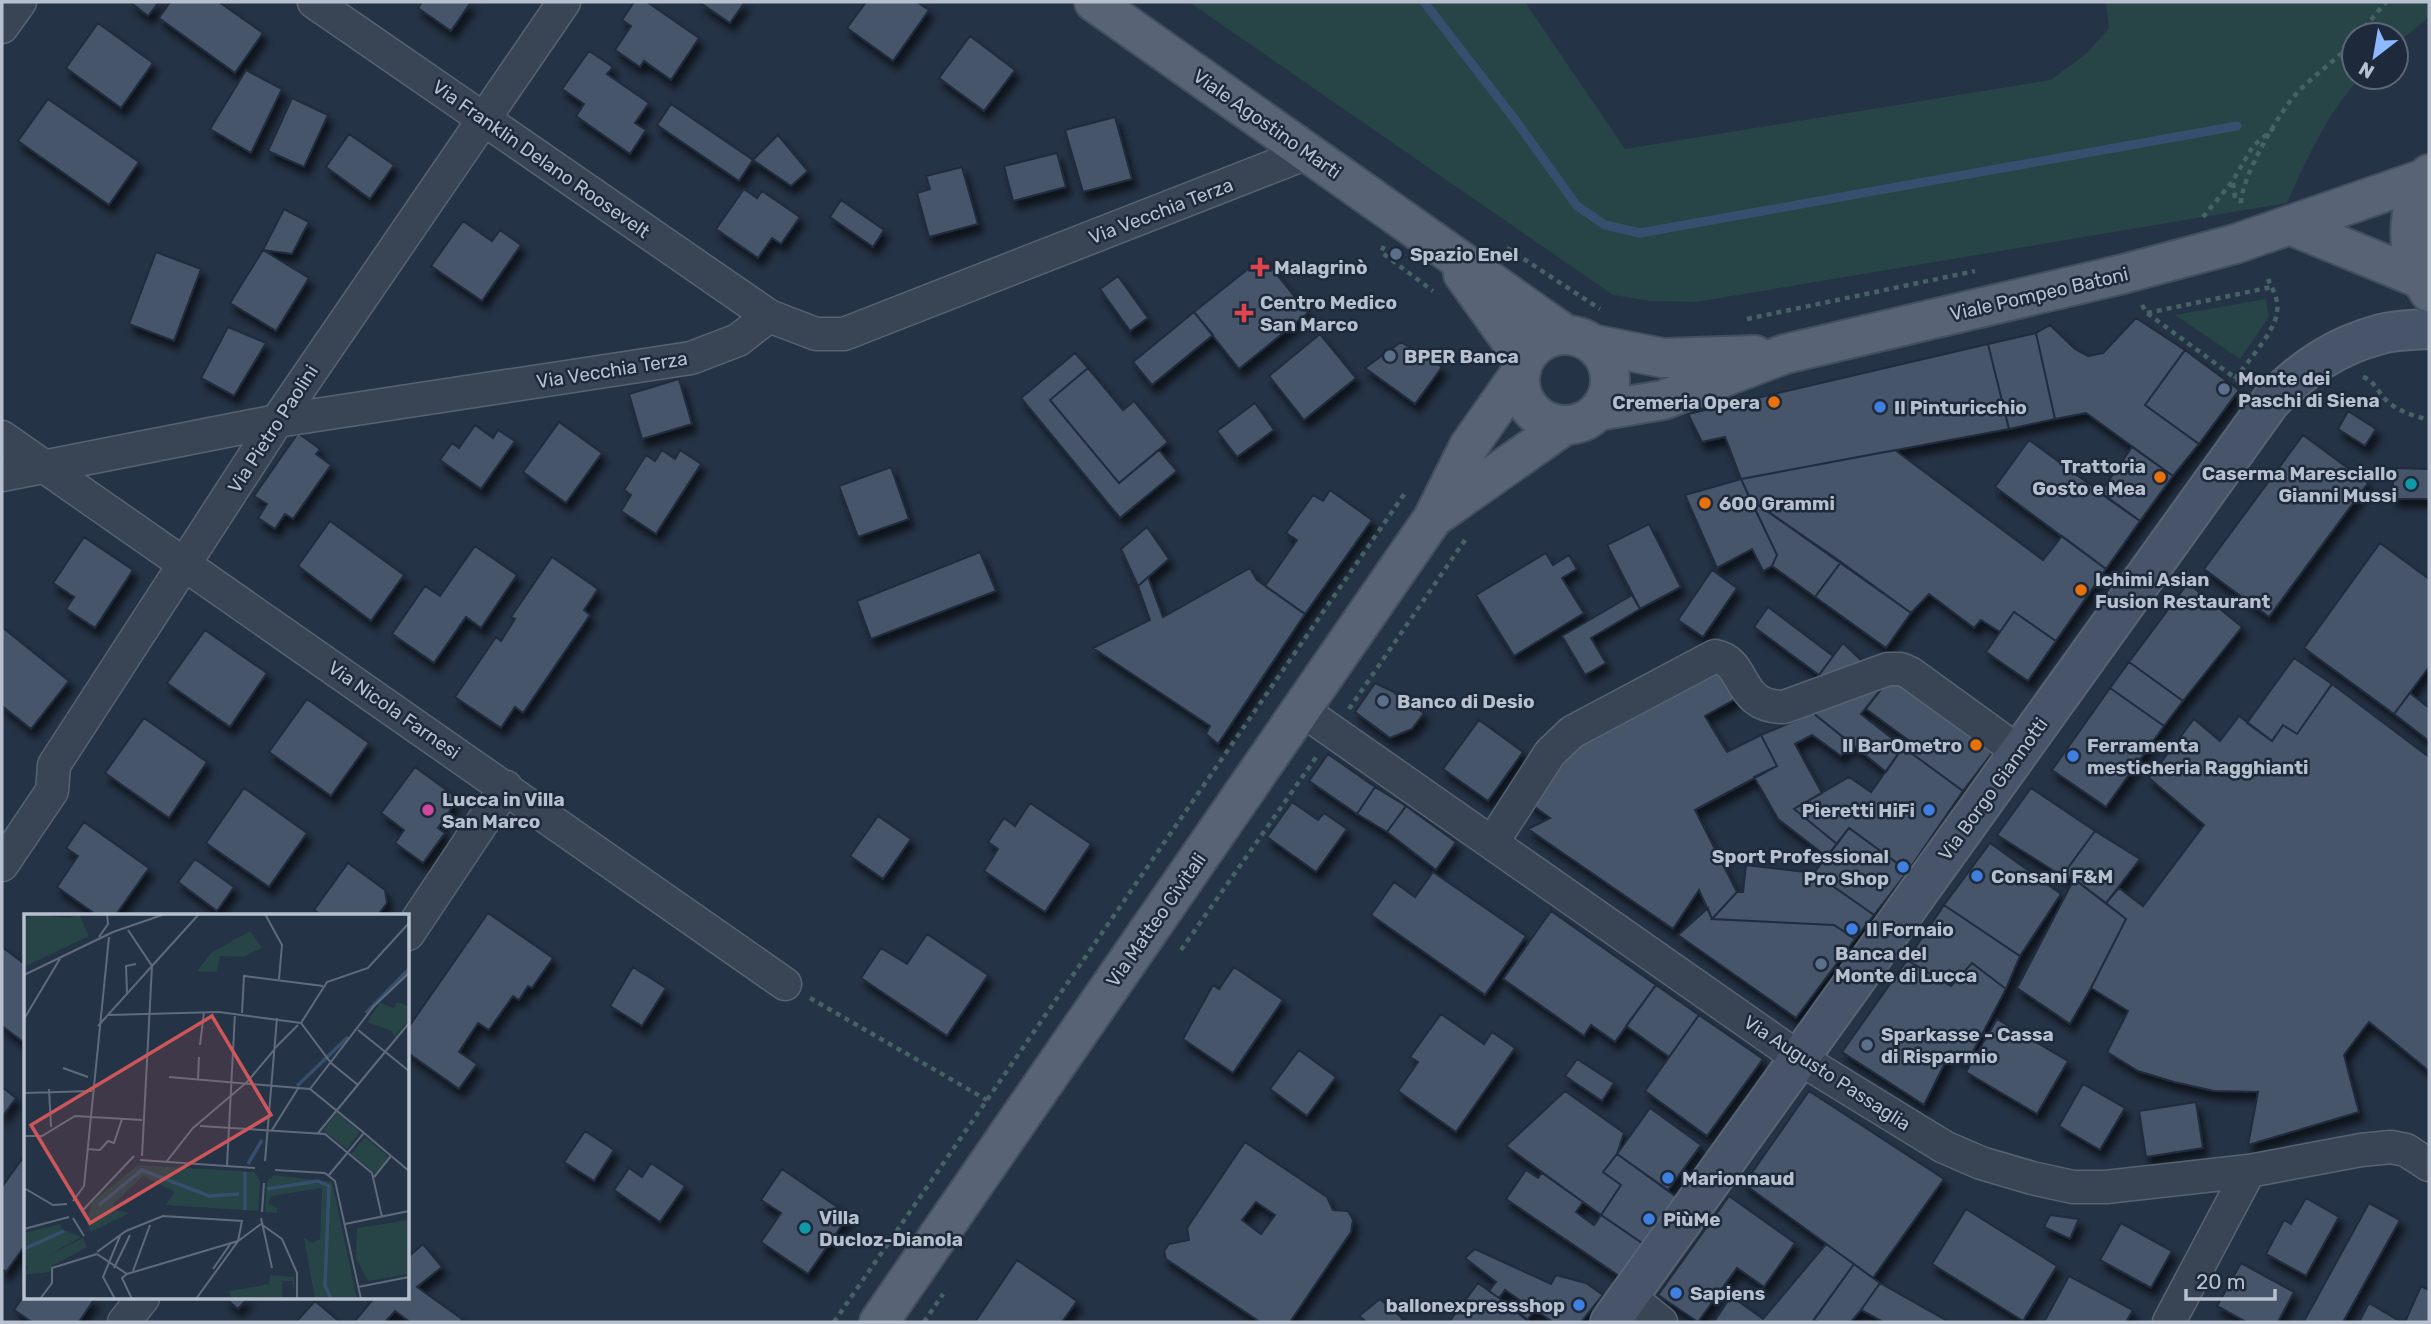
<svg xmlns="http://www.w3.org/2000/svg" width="2431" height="1324" font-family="Rubik,sans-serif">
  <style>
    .green { fill: #274447 }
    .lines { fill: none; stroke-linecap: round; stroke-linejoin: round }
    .stream { stroke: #374f6e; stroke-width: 9 }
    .building { fill: #46556a; stroke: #202c3d; stroke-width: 2; fill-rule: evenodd; filter: url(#shadow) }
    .street-casing { stroke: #586372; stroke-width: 35 }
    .secondary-casing { stroke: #586372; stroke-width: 42 }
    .primary-casing { stroke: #434e5e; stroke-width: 42 }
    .path { stroke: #476265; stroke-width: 4.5; stroke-dasharray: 5 5; stroke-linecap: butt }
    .street { stroke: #394555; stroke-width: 32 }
    .secondary { stroke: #475469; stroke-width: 38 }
    .primary { stroke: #586475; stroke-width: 38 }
    .service-dot { fill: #5c6f8a; stroke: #1e2a3b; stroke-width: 2.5 }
    .health-dot { fill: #e0444e; stroke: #1e2a3b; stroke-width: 2.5 }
    .food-dot { fill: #e8710a; stroke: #1e2a3b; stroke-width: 2.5 }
    .shop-dot { fill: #3f7fe0; stroke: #1e2a3b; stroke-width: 2.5 }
    .culture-dot { fill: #0f9aa8; stroke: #1e2a3b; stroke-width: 2.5 }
    .hotel-dot { fill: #d1479c; stroke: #1e2a3b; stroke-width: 2.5 }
    .labels { text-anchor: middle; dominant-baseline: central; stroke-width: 5; stroke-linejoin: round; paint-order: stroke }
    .street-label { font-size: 19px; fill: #b7c0ce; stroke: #1e2a3b }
    .poi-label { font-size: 19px; font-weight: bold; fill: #b7c0ce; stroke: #1e2a3b; text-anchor: start }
    .inset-river { fill: none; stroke: #374f6e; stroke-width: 3.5 }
    .inset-road { fill: none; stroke: #5f6b7c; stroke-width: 2 }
    .view { fill: #cd565a; fill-opacity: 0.15; stroke: #cd565a; stroke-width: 3.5 }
    .inset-edge { fill: none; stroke: #b7c0ce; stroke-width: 3.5 }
  </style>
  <defs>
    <filter id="shadow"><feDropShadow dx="4.5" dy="8" stdDeviation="3.5" flood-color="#0009"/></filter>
  </defs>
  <rect width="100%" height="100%" fill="#253346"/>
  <path class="green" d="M1189,2H1525L1625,149L2051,80L2087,53L2109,28L2106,2H2429V17L2396,44V35H2354V77H2361C2327,113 2307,159 2287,203L1696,302L1651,301L1613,295Z
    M2266,299L2269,317L2240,359L2175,315Z"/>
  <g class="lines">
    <path class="stream" d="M1424,2L1516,121L1577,206L1605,225L1640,233L2237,126"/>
  </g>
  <path class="building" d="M130,2H159L148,16Z
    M170,2H219L263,33L235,73L159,18Z
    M422,2H471L451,31L418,8Z
    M634,2H647L699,38L671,80L644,61L640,67L615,50L631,26L622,20Z
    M699,2H745L730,23Z
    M866,2H917L929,10L893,61L847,28Z
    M98,23L153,63L121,108L66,68Z
    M970,36L1015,70L984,111L939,78Z
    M589,51L613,67L607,74L649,103L635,123L646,130L630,154L576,116L584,104L562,89Z
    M246,70L282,89L251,153L210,129Z
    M292,98L328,115L304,167L268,151Z
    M48,99L139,162L109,205L18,141Z
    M671,104L753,160L739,181L657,125Z
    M1115,117L1132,179L1083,192L1065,130Z
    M349,134L394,165L370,199L326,167Z
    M778,135L808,171L791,186L753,160Z
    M1057,153L1066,187L1013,201L1004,166Z
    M962,167L978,224L929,237L917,193L930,189L926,176Z
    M744,189L757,198L762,191L800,217L781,244L772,238L758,258L716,229Z
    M841,200L884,230L873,247L830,217Z
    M284,209L309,222L292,254L263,250Z
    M463,221L492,241L500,230L521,245L482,301L431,266Z
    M263,250L309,278L276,331L230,303Z
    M156,252L201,269L174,341L129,324Z
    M1263,257L1308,313L1239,369L1194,312Z
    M1118,276L1148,318L1130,331L1100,289Z
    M1194,312L1213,335L1152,385L1133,362Z
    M2136,318L2185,350L2145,405L2199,444L2173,476L2086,413L2055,419L2036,333L2050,325L2075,349L2088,356L2103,353Z
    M228,327L266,343L234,396L201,378Z
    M2036,333L2055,419L2009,429L1988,344Z
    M1320,334L1356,378L1304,420L1269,376Z
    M1401,342L1442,367L1415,404L1365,368Z
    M1988,344L2009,429L1741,479L1725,437L1702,442L1688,414Z
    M2185,350L2239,390L2199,444L2145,405Z
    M1075,353L1088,368L1050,400L1119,483L1159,450L1177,471L1120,518L1021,398Z
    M1088,368L1123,410L1134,401L1168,442L1119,483L1050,400Z
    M679,379L692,424L642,439L629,394Z
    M1255,403L1274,430L1237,457L1217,431Z
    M2348,411L2376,429L2365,446L2338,429Z
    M559,422L602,453L566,503L523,472Z
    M475,425L493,438L498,430L515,441L481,489L440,460L452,443L459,448Z
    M298,433L320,449L316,454L331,465L293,519L285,514L275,529L258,518L267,504L254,496Z
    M2303,435L2368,483L2269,617L2204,569Z
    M2029,440L2140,521L2106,569L1995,487Z
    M2132,447L2173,476L2140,521L2100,493Z
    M662,450L675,459L680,450L701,464L656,534L621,511L631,495L624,490L646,455L655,461Z
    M1895,450L2043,560L2062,536L2106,569L2056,641L2014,612L2000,632L1981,620L1974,628L1929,594L1911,613L1750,499L1741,479Z
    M891,467L909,519L858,537L839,486Z
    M2393,468L2429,469V499H2393Z
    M1741,479L1777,555L1772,566L1763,571L1752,549L1717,568L1685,495Z
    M1330,490L1372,520L1305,614L1265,586L1297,540L1286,533L1313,495L1323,501Z
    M1750,499L1841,562L1815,597L1772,566L1777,555Z
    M330,521L404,575L371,621L298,566Z
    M1649,524L1681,587L1640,609L1607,545Z
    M1147,527L1169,559L1138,586L1121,549Z
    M84,537L133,570L95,628L66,609L74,597L53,583Z
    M2380,543L2429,579V667L2394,714L2304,648Z
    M475,546L517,575L481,628L466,617L434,663L392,634L425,586L440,596Z
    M980,552L996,591L871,639L857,601Z
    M1546,553L1553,565L1569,555L1577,569L1562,578L1584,613L1514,656L1476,595Z
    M552,557L598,589L584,610L590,615L523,713L515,707L501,728L455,697L496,637L501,641L515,619L511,617Z
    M1841,562L1911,613L1886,648L1815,597Z
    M1250,568L1257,580L1305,614L1218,744L1206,734L1210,726L1093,648L1150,620L1138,586L1148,577L1163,617Z
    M1712,570L1737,588L1703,637L1678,620Z
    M2188,583L2242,627L2183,701L2129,662Z
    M1632,595L1640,609L1591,638L1606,663L1585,675L1562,636Z
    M1768,607L1833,656L1819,675L1754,627Z
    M2014,612L2056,641L2028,681L1986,652Z
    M2,627L69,681L31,729L2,706Z
    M205,630L267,673L230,727L167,683Z
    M1843,643L1863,662L1833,686L1819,675Z
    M2294,658L2332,684L2297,734L2283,725L2272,741L2247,723Z
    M1719,660L1739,697L1705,716L1727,752L1761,735L1777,766L1695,810L1737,892L1712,919L1699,890L1673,929L1528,829L1550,818L1528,802L1574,735Z
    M2129,662L2183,701L2164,726L2110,688Z
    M1893,674L1995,749L1963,791L1903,747L1908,740L1866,709Z
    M1893,674L1861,714L1903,747L1886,772L1813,713Z
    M1375,683L1392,691L1424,713L1412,729L1390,738L1355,712Z
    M2332,684L2429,757V1071L2369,1022L2344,1055L2359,1112L2248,1145L2258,1092L2214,1091L2174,1082L2138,1071L2107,1052L2128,1011L2091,988L2126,919L2106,903L2119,888L2143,906L2204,825L2149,778L2194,719L2220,741L2239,716L2272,741L2283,725L2297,734Z
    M2110,688L2164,726L2106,807L2052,770Z
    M2410,693L2429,708V741L2394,714Z
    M307,699L369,743L331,796L269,752Z
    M1813,713L1852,744L1841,756L1812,735L1795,744L1822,793L1794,809L1837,844L1827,857L1778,819L1754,777L1777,766L1761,735Z
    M144,718L207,762L169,818L105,773Z
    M1479,720L1523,752L1488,801L1443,769Z
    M1903,747L1963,791L1908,871L1849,828L1837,844L1794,809L1849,777L1871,792Z
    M1328,754L1375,787L1357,814L1309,781Z
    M415,767L452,794L453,806L438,828L445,833L423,863L395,843L404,830L381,813Z
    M1375,787L1406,806L1387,832L1357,814Z
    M244,788L307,833L269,887L206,843Z
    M2031,788L2095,831L2062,876L1997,835Z
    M1292,802L1318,820L1324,813L1347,829L1316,872L1267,837Z
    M1030,803L1091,844L1045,912L984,871L998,849L988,842L1004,818L1015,826Z
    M1406,806L1456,842L1436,870L1387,832Z
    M878,816L911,839L883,879L850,856Z
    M84,822L149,868L115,916H98L57,887L78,856L66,848Z
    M1849,828L1908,871L1874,915L1814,873Z
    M2095,831L2140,859L2106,903L2074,879L2062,876Z
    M1990,843L2061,894L2020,956L1944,905Z
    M195,859L234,887L217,911L178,882Z
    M348,863L385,890L387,903L377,916H323L314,910Z
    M1746,865L1814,873L1874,915L1855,939L1834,925L1712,919L1737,892H1743Z
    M1433,872L1526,936L1485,995L1371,915L1394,882L1415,897Z
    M2074,879L2126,919L2091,988L2070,1024L2017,988Z
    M1944,905L2020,956L2006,989L1972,963L1951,986L1907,960Z
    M1708,908L1712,919L1834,925L1855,939L1796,1018L1678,935Z
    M1551,911L1656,985L1615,1042L1591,1025L1584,1036L1503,979Z
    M488,913L553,958L532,988L528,986L519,1000L513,996L489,1030L478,1023L459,1052L477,1064L459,1089L408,1053V1028Z
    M927,934L988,975L947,1036L861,978L881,948L907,964Z
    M2,947L26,965V1044L2,1026Z
    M1907,960L1951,986L1972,963L2006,989L1968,1061L1951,1051L1924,1105L1842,1052Z
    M633,967L666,988L642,1026L610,1006Z
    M1234,967L1283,1000L1233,1073L1183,1039L1213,985L1219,989Z
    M1656,985L1699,1015L1669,1057L1626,1026Z
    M1441,1014L1484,1044L1492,1032L1515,1048L1456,1132L1398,1091L1418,1062L1410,1057Z
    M1699,1015L1763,1059L1707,1136L1645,1091Z
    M1997,1019L2068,1061L2037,1114L1966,1072Z
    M1299,1050L1336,1077L1307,1116L1270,1089Z
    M1577,1059L1614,1083L1602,1101L1565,1076Z
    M2083,1084L2125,1108L2100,1150L2059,1126Z
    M2,1087L16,1098L2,1117Z
    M1565,1091L1624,1133L1617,1154L1603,1172L1621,1185L1601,1215L1506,1146Z
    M1809,1091L1944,1179L1873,1278L1744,1184Z
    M2196,1102L2203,1148L2146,1157L2139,1111Z
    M1650,1108L1701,1145L1668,1190L1617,1154Z
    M585,1131L614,1150L594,1181L564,1162Z
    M1245,1142L1327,1197L1333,1210L1348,1211L1353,1220L1351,1232L1290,1322H1260L1166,1259L1164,1251L1169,1244L1189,1240L1187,1228ZM1256,1202L1275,1215L1261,1234L1242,1220Z
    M1617,1154L1678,1198L1645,1245L1601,1215L1621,1185L1603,1172Z
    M22,1159L26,1162V1244L6,1272L2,1269V1187Z
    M651,1163L685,1186L660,1222L614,1190L629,1168L642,1177Z
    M782,1169L849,1215L808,1274L761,1242L781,1213L761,1200Z
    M1526,1170L1538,1178L1542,1173L1583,1202L1576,1212L1594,1225L1601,1215L1645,1245L1622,1278L1506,1199Z
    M1729,1196L1795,1243L1764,1287L1737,1268L1698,1322L1658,1295Z
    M2306,1198L2339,1217L2306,1276L2266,1254L2284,1220L2291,1224Z
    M2369,1203L2400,1220L2343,1322H2306L2304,1321Z
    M1966,1209L2057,1266L2023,1321L1932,1264Z
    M2050,1215L2079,1219L2070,1239L2044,1227Z
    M2121,1223L2172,1251L2151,1288L2100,1260Z
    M423,1244L442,1267L417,1287L462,1319L460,1322H410L395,1311L385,1322H354L374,1298H408V1257Z
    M1826,1244L1854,1264L1812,1322H1714L1731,1296L1763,1319Z
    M1475,1249L1551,1284L1556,1275L1586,1283L1603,1295L1581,1322H1553L1535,1310L1527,1320L1514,1310L1522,1302L1505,1290L1499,1298L1489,1291L1496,1282L1465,1258Z
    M1017,1260L1077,1301L1062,1322H975Z
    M2241,1263L2294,1292L2278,1322H2246L2217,1306Z
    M1854,1264L1880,1283L1861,1310L1851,1322H1818L1814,1320Z
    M2069,1276L2133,1310L2126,1322H2044Z
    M1478,1283L1499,1298L1531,1322H1449Z
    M1880,1283L1949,1322H1883L1861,1310Z
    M2421,1286L2429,1290V1322H2405Z
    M26,1292V1298H95L79,1322H32L14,1310Z
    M225,1298H248L238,1309Z
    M1380,1299L1403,1319L1400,1322H1367L1359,1316Z
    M315,1301L340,1322H296Z
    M2369,1303L2401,1322H2359Z"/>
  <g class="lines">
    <g class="street-casing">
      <path id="street" d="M314,2L769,316L816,334H844L1307,153
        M2,27L20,2
        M2,437L785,984
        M2,475L277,421L691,358L738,340L769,316
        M1302,710L1799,1058L1944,1147L1981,1163L2032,1178L2073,1187H2106L2249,1171L2361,1150L2391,1147L2406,1150L2429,1165
        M1492,843L1550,753L1572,732L1715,656C1748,662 1735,707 1784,707L1888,669H1901L1910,673L2019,752
        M2,865L52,791L54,765L277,421L564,2
        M408,934L506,787
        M1629,1297L1661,1322
        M124,1322L143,1298
        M2169,1322L2249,1171"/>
    </g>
    <g class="secondary-casing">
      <path id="secondary" d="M1610,1322L2271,401C2303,369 2335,346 2381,334C2396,330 2413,330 2429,329"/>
    </g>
    <g class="primary-casing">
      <path id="primary" d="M1094,2L1566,335
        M2429,174C2404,210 2404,256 2429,292
        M2292,226L2421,279
        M1463,274L1511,341L1522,365
        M1520 380a45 45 0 1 1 90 0a45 45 0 1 1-90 0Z
        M1592,344L1663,358L1755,355
        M1598,411L1663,400L1785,354L2123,274L2235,244L2426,178
        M1437,515L1565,425
        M879,1322L1433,518L1469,446L1521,372"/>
    </g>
    <path class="path" d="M2358,35L2386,2
      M2233,183L2235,198L2241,202
      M2241,203C2241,178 2280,110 2298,92C2316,73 2337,60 2354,40
      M2203,217L2232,182L2253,146L2274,128
      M1384,246L1381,252L1433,291
      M1507,248L1600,309
      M2142,305L2147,313L2242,383
      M2147,313L2272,287
      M1747,319L1975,271
      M2363,377C2375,381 2378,393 2387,401C2399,412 2415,416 2429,420
      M2235,379C2247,362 2275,332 2277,312C2279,300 2273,290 2268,279
      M1349,709L1465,540
      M1181,950L1317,756
      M810,998L987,1100
      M834,1322L1405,493
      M924,1322L943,1294"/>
    <use href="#street" class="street"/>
    <use href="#secondary" class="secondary"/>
    <use href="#primary" class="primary"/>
  </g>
  <g class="service-dot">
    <circle cx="1396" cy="254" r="7"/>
    <circle cx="1390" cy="356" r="7"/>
    <circle cx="2224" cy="389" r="7"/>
    <circle cx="1383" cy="701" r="7"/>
    <circle cx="1821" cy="964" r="7"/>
    <circle cx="1867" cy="1045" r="7"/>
  </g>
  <g class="health-dot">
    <path d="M1256.5 256.5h7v7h7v7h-7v7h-7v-7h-7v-7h7z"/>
    <path d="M1240.5 302.5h7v7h7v7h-7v7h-7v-7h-7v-7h7z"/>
  </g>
  <g class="food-dot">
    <circle cx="1774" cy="402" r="7"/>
    <circle cx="2160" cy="477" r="7"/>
    <circle cx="1705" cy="503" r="7"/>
    <circle cx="2081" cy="590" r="7"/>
    <circle cx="1976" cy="745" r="7"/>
  </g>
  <g class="shop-dot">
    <circle cx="1880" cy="407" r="7"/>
    <circle cx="2073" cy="756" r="7"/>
    <circle cx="1929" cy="810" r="7"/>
    <circle cx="1903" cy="867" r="7"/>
    <circle cx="1977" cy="876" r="7"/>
    <circle cx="1852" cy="929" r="7"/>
    <circle cx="1668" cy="1178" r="7"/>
    <circle cx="1649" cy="1219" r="7"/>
    <circle cx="1676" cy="1293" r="7"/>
    <circle cx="1579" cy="1305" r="7"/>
  </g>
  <g class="culture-dot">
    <circle cx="2411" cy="484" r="7"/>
    <circle cx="805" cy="1228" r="7"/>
  </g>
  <circle class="hotel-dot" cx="428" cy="810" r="7"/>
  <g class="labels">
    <g class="street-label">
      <text transform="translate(1267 124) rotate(35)">Viale Agostino Marti</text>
      <text transform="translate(541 159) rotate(35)">Via Franklin Delano Roosevelt</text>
      <text transform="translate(1161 211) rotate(-21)">Via Vecchia Terza</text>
      <text transform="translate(2039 294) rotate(-13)">Viale Pompeo Batoni</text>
      <text transform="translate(612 370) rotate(-9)">Via Vecchia Terza</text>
      <text transform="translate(273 429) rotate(-57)">Via Pietro Paolini</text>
      <text transform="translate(394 710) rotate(35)">Via Nicola Farnesi</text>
      <text transform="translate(1993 789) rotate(-54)">Via Borgo Giannotti</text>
      <text transform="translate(1156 920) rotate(-55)">Via Matteo Civitali</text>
      <text transform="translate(1827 1073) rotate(33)">Via Augusto Passaglia</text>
    </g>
    <g class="poi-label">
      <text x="1410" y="254">Spazio Enel</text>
      <text x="1274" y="267">Malagrinò</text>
      <text x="1260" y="302">Centro Medico<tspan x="1260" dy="22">San Marco</tspan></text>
      <text x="1404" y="356">BPER Banca</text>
      <text x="2238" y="378">Monte dei<tspan x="2238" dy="22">Paschi di Siena</tspan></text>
      <text x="1760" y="402" text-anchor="end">Cremeria Opera</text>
      <text x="1894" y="407">Il Pinturicchio</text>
      <text x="2146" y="466" text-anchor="end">Trattoria<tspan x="2146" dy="22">Gosto e Mea</tspan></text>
      <text x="2397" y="473" text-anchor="end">Caserma Maresciallo<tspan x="2397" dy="22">Gianni Mussi</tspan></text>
      <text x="1719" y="503">600 Grammi</text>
      <text x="2095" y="579">Ichimi Asian<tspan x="2095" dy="22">Fusion Restaurant</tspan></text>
      <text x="1397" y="701">Banco di Desio</text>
      <text x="1962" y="745" text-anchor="end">Il BarOmetro</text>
      <text x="2087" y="745">Ferramenta<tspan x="2087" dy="22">mesticheria Ragghianti</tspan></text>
      <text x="442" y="799">Lucca in Villa<tspan x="442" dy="22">San Marco</tspan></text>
      <text x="1915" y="810" text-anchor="end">Pieretti HiFi</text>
      <text x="1889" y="856" text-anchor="end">Sport Professional<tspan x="1889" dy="22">Pro Shop</tspan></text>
      <text x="1991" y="876">Consani F&amp;M</text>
      <text x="1866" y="929">Il Fornaio</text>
      <text x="1835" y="953">Banca del<tspan x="1835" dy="22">Monte di Lucca</tspan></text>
      <text x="1881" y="1034">Sparkasse - Cassa<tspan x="1881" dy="22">di Risparmio</tspan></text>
      <text x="1682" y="1178">Marionnaud</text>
      <text x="819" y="1217">Villa<tspan x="819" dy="22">Ducloz-Dianola</tspan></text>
      <text x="1663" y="1219">PiùMe</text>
      <text x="1690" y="1293">Sapiens</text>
      <text x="1565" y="1305" text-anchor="end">ballonexpressshop</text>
    </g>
  </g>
  <g transform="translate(24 914)">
    <rect width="385" height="385" fill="#253346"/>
    <path d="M9,0L45,4L55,0L65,22L0,53V7ZM226,17L238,34L219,43L196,42L193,58L173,57L187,39ZM373,88L385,92V106L370,123L368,117L343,108L356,89L370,94ZM313,199L336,218L323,235L299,216ZM341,223L365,243L351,259L327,240ZM114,251L231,258L236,267L234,297L141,291L151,278L119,262L89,290L91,296L105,299L67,318L63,310L68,288ZM250,261L308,268L333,385H291L280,324L288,329L296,325L298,274L247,282L244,290L253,294V299L241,298L243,267ZM385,306V360L344,367L332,344L333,314ZM36,310L38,315L57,323L24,342L59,324L63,333L28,352L26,358L0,361L4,352H0V319ZM246,361L270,363V375L268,367H258V385H207L206,378H201L245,370Z" fill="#274447"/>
    <path class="inset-river" d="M342,99L385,55M273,172L324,123M224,250L238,226M243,275L294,267L305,272L301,371L307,385M75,291L118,256L185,282L215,280M221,296V258M0,335L40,317"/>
    <path class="inset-road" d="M241,0L258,31L255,65M89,18L141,0M75,23L84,10L83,0M0,61L89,18M103,79L102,52L112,50M218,99L220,62L299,72M84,101L195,98L277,109L307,149L334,171M0,105L37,43M277,109L303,68L344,54L385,9M74,112L128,52L104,16M334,116L385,157M176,131L180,98M251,134L274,111M39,154L64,163M145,163L286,175L340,219L305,261M174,165L175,143M25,175L27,213M286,175L350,92L385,59M0,179L68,177M176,212L301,220L348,259L358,303M248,216L275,173M294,219L385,109M340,219L385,257M0,222H18L51,202L118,206M63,235L76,236L84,227L90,229L98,205M118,242L128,52L175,0M116,246L231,254M143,247L169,214L223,168L250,136M241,247L253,104M203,252L211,99M251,256L301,259L311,267L337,385M350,263L367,242M0,274L29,291L43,290M49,287L60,272L85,23M59,296L110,242M238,298L240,269M49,304L60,322M237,304L248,354M237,310L258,325L273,359V385M321,310L385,297M0,315L45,303M73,338L102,317L139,302L218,307L214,327L172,385M73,340L103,360M90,354L106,321M189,355L207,329M109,357L126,311M334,373L385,363M16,385L28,369V354L73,340M91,385L79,363L96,322M108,385L98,364L103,360L214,327L237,310M384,385L385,363"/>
    <path class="view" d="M188,102L247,201L66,309L7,211Z"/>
    <rect width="385" height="385" class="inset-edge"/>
  </g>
  <rect width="2431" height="1324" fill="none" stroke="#b7c0ce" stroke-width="7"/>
  <g transform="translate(2375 56) rotate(211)"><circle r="33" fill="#1e2a3b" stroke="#5b6676" stroke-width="2"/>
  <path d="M0-5L12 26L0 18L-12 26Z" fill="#8cb9ff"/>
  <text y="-10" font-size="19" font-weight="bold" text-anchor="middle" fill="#b7c0ce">N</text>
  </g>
  <path d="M2186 1289v10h89v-10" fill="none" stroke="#b7c0ce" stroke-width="3.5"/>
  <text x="2196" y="1289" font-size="21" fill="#b7c0ce" stroke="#1e2a3b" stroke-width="5" paint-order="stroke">20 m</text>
</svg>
